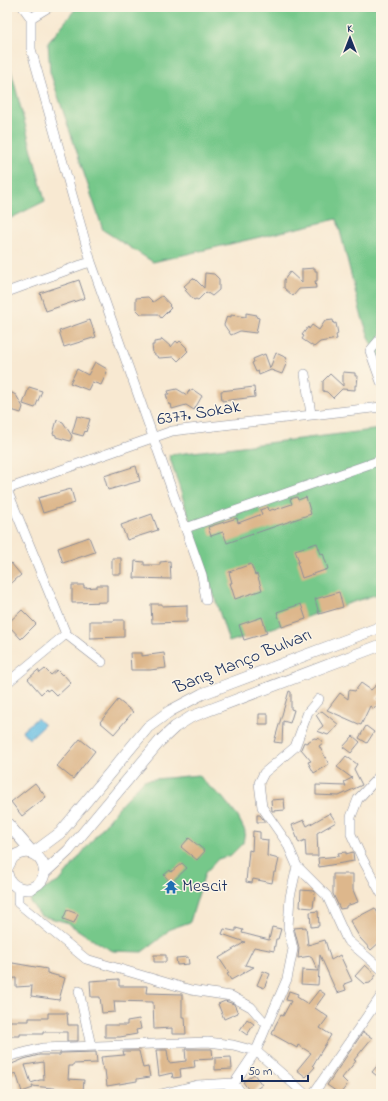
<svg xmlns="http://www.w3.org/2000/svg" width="388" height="1101" font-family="'Indie Flower',sans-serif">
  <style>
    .green { fill: #76c88a; stroke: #487c74 }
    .water { fill: #66bee3; stroke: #4076a0 }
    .building { fill: #ddb78c; fill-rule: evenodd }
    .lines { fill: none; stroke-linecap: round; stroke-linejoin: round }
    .minor-casing { stroke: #8a8c98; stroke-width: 10 }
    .major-casing { stroke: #8a8c98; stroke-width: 12 }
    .minor { stroke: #fff; stroke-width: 9 }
    .major { stroke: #fff; stroke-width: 11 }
    .labels { text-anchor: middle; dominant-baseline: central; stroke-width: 3; stroke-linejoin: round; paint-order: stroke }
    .street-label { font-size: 18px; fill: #1b2f5e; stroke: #fcf5e5 }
    .poi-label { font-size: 18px; fill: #1b2f5e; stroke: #fcf5e5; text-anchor: start }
  </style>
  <rect width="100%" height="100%" fill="#fcf5e5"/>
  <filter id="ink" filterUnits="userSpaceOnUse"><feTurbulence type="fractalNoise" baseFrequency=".025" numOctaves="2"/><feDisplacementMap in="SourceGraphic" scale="8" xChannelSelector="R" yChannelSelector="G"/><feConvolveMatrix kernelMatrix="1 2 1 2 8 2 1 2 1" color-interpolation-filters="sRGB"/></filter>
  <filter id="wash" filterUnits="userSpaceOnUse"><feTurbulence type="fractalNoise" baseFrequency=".012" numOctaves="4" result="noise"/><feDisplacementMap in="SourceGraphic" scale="16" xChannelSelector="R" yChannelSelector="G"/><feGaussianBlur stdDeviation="0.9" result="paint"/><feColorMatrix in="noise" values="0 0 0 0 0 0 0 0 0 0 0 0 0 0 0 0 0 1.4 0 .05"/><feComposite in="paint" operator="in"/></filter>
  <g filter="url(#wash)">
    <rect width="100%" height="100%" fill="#f8e9d2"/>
    <path class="green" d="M77,7H381V371L361,314L337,219L153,262L103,230L50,72L48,43Z
      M7,55L45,201L7,220Z
      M381,429V593L229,642L169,455Z
      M199,775L205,783L222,797L238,817L245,831L243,843L231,855L218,859L205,873L190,922L170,929L158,940L142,952L113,951L96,942L66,922L41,916L30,902L33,895L60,881L117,809L144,780Z"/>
    <path class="water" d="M37,718L44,725L29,739L22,731Z"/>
    <g id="blocks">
      <path class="building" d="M315,268V271H317V281H315L316,288L299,289L293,296L284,288V280L290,272L302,283V269Z
        M205,273L214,274L219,279V290L212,296L206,292L198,300L196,299L194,300L185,290L187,289L184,286L193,278L194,280L195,279L204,288Z
        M79,280L85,298L46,311L40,293Z
        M162,296L170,305L169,306L171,308L161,318L158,314H141L136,309V298L148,297L153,302Z
        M246,313L257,315L256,317L259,318L256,333L240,331L231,335L224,325L227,316L231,317V315L246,317Z
        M90,320L96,337L64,347L59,331Z
        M333,320L334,324L336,323L338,334L336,335L337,339L320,342L314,347L302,339L304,336L302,335L308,327L309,329L312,325L319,330L325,321Z
        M162,339L171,347L176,341L178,343L180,341L187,348L186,349L188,351L178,361L174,357L159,358L153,353L152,345H154V342L161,341Z
        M276,353L287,358L285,361L287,362L282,374L271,370L259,375L258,371L256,372L252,363L254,362L253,359L265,354L270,368Z
        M95,362L107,369L106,372H107L101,385L92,382L88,390L70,383L77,369L88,375Z
        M343,372L355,373V376H358L357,385H355V390L342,389L333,398L327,392L323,391V381L330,374L343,386Z
        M29,387L42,391L35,408L23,404Z
        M254,387L255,397L222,401L221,391Z
        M177,389L187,395L189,390L191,391L192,389L202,396L194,410L186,405L172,409L171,404L169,405L166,394H169L168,391Z
        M10,392L16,395L23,407L21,413L8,409L9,406H7V400Z
        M77,416L90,419L86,432L85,431L83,436L72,433Z
        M57,420L63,422L72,436L70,441L56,437V435L53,434Z
        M136,466L140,481L108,490L104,476Z
        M71,489L75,503L43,513L38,498Z
        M297,497L298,500L306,497L311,514L227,543L223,532L211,536L208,527L237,518L238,523L262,514L260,510L268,507L269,511L273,509L274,510L292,504L290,499Z
        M152,514L158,530L127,540L121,525Z
        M89,537L95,552L63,563L58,548Z
        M317,543L321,554L323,553L328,569L302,578L297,562H299L295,550Z
        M112,558H121V574H112Z
        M135,561L144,562V565H160V562L170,561L171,579L134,578Z
        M11,563L21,575L7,587V567Z
        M251,564L255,575L257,574L262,590L235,599L230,583H232L229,572Z
        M72,585H84V588L97,587V585H107V602L72,603Z
        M339,592L343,607L319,614L315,599Z
        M151,604H162V606L187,605V622L152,623Z
        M301,604L306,619L282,627L277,612Z
        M22,610L36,624L21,639L10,627L11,626L8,623Z
        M262,617L267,633L244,640L239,625Z
        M114,620H124V637L90,638V621H114Z
        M130,653H142V656L164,653L166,668L150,670H131Z
        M45,669L51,675L57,670L62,675L63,674L71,683L57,696L50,689L47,691L46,689L41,694L28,679L38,670L40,673Z
        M381,681V693L376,698L380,701L374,709L370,706L361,725L327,710L340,693L348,699L349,690L355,691L361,683L371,690Z
        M289,691L291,692V709L294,710L290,723L283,721L282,743L274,742Z
        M118,700L133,712L114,734L100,722Z
        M322,711L339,725L328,735L317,731L323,726L316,715Z
        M259,714H268V724H259Z
        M366,726L374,732L367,743L359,738Z
        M353,736L360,742L351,753L343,747Z
        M314,738L320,739L323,743L319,746L329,764L314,773L308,762L311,761L301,749L304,742L306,743Z
        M80,739L95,751L73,779L57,766Z
        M346,756L357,764L354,769L362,785L339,796L316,795V785L346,786L344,782L352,778L337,767Z
        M35,783L46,797L22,816L11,802Z
        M284,799L285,810L272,811L271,800Z
        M330,813L336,822L317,833L318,856H306L305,840L299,843L292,825L304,820L307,826Z
        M257,815H260L265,822H257Z
        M253,831L260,832V839L268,840L267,856L279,859L276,872H274L272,883L253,879L252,883L246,882L249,850L252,851Z
        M189,838L205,851L197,860L181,847Z
        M346,852V854L353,852L354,861L319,867L318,858L339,856L338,853Z
        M182,863L187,868L171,883L164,875L170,870L171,872Z
        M333,874H353V890L358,902L346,906V908L340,909L333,894Z
        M301,890L314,891L315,892L313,908L300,907Z
        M375,908L381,919V941L371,950L360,938L350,921Z
        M67,910L78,914L74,923L63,919Z
        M318,911L319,926L311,927L310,912Z
        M272,927L281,929L278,939H276L274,951L254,947L245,965L254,967L231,980L227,974L229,973L219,958L245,942L222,934L224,929L234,931H236V928L243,930L242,933L269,940Z
        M306,927L308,945L325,940L331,960L340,955L352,981L344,984L346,990L337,993L320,955L318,985L301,984L302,970L318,971L311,956L298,958L299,948L294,928Z
        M154,955H166V962H154Z
        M188,957L189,964L177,965L176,958Z
        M7,962L47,969V973L65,978L59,1000L31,996L32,986L16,987V978L7,979Z
        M365,965L376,975L370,983L364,984L355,976Z
        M263,971L270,974L264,988L257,985Z
        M119,979V986H147L146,993L182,994V1017H185L186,1034H172V1028L154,1029L153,1002L114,1001L115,1012L102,1013L100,997H91L90,981Z
        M319,990L325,994L315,1008L328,1017L320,1028L331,1035L313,1065L315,1067L306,1077L297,1070L311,1053L298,1045L297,1048L272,1034L275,1026L281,1015L283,1016L291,1001L286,1000L289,991L298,994L297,997L308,1004Z
        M225,1001L234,1004L238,1013L224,1019L218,1004Z
        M48,1013H67L68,1025H78V1041H67V1032H43V1034H20V1036H7V1021H29V1018H48Z
        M139,1019L141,1029L136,1030L137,1034L120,1037H105V1025H127V1021Z
        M247,1019L254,1024L247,1035L240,1030Z
        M363,1032L372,1038L354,1060L356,1061L342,1078L348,1084L340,1094L327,1085Z
        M185,1049H212L213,1059L194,1060L195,1067L180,1069L181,1077L173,1078L172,1073L159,1076L156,1050H167L169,1063L186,1061Z
        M123,1051H139L143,1068L148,1067L150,1077L137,1079V1081L107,1086L105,1070H103L101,1057L124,1055Z
        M96,1052L97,1063L73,1064V1066H69L68,1079L84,1080L83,1091L32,1086L33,1088L22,1092L16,1073L7,1076V1066L24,1059L39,1055H60V1053ZM43,1062L44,1080H40L31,1083L25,1065Z
        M231,1057L232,1069L215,1070V1058Z
        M381,1061V1079L372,1072Z
        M254,1074L262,1085L251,1093L243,1082Z"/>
    </g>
  </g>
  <g filter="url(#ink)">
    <use href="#blocks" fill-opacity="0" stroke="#8a8c98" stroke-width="1"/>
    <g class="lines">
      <g class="minor-casing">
        <path id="minor" d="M23,7L31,18L49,7
          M31,18V49L91,262
          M7,292L81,265L91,262L202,575L206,600
          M381,338L370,351L381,382
          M305,374L311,414
          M7,489L172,431L381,407
          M7,490L66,634L7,683
          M186,528L381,460
          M66,634L102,662
          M381,774L358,799L351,817V834L362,858L381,893
          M297,866L327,896L347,940L381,969
          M18,887V903L86,959L191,990L231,996L251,1007L267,1025L256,1051L305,1094
          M79,991L91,1046
          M267,1025L287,979L293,949L288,927L290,897L297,866L287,843L262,807L259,783L264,773L295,747L308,712L319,699
          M7,1057L42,1048L208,1042L233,1045L256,1051L227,1094
          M161,1094L197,1085L234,1083L242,1094
          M313,1094L381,996"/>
      </g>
      <g class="major-casing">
        <path id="major" d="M7,823L33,853L60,833L148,727L170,711L202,694L381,627
          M7,868L13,857C36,840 57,874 35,886C31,889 26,890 20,888C13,886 8,880 7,873
          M44,873L68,851L160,741L175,727L191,717L381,645"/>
      </g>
      <use href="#minor" class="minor"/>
      <use href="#major" class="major"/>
    </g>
  </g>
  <defs>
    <g id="temple-bare" transform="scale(1.08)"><path d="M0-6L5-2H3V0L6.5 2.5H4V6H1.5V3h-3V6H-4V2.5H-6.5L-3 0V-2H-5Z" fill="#1f6fb2" stroke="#fcf5e5" stroke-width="2.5" paint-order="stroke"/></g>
  </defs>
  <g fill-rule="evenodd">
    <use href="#temple-bare" x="171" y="887"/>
  </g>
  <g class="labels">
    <g class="street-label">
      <text transform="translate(199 414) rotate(-9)">6377. Sokak</text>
      <text transform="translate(243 662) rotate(-22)">Barış Manço Bulvarı</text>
    </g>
    <g class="poi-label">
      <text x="182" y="887">Mescit</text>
    </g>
  </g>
  <rect width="388" height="1101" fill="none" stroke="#fcf5e5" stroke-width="24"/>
  <g transform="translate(350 38)" stroke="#fcf5e5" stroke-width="3" paint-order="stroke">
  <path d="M0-3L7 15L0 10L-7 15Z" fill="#1b2f5e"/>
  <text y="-6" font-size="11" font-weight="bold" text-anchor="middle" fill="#1b2f5e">K</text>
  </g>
  <path d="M242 1075v6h66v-6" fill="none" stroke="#1b2f5e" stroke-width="2"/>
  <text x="248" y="1075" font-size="12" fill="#1b2f5e" stroke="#fcf5e5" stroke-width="3" paint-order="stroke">50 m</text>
</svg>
